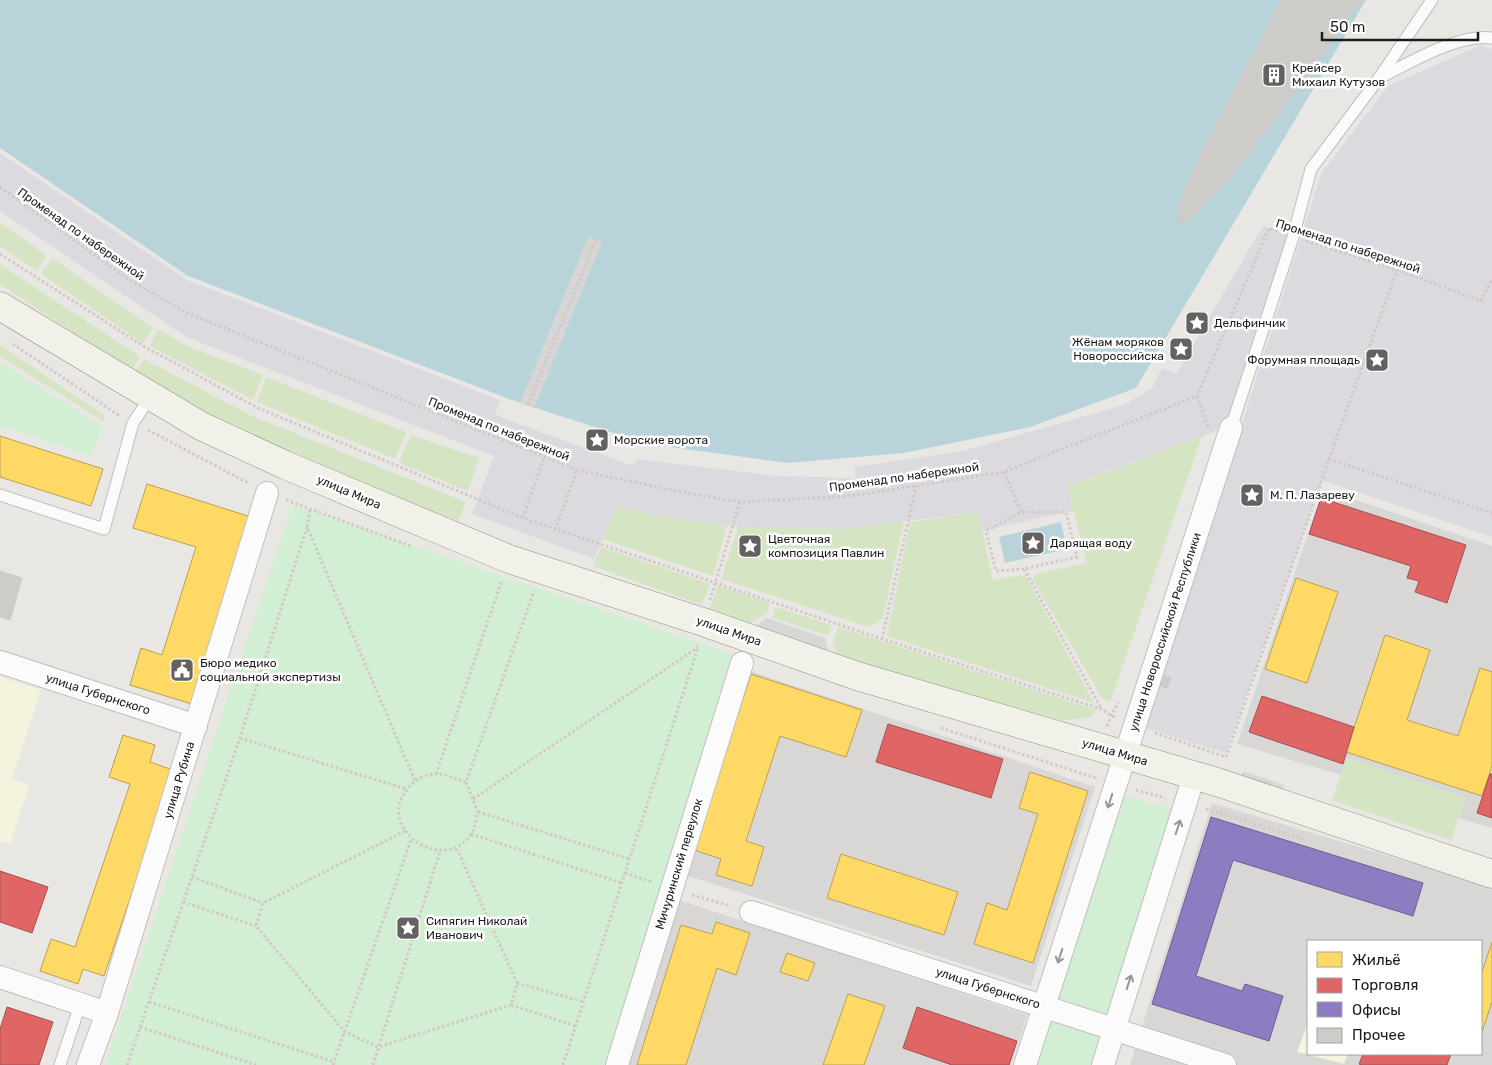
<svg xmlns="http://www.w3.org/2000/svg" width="1492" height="1065" font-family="Rubik,sans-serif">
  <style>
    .residential { fill: #d8d7d5; fill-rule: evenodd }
    .education { fill: #f3f3de }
    .grass { fill: #d5e5c4 }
    .park { fill: #d2eed3 }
    .plaza { fill: #dbdade }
    .water { fill: #b9d3db }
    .pier { fill: #d6d6d5 }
    .homes { fill: #ffd966; stroke: #bba050 }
    .shops { fill: #e06666; stroke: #a55050 }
    .offices { fill: #8e7cc3; stroke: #6c5f91 }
    .building { fill: #ceccc9; stroke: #ccc9c5 }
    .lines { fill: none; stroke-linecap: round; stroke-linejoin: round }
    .lane-casing { stroke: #c0bfbe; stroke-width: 13 }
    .street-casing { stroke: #c0bfbe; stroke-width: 24 }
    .secondary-casing { stroke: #8f907e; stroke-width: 29 }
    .path { stroke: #d4c7c5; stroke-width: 3; stroke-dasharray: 2.5 2.5; stroke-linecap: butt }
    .lane { stroke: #fcfbfb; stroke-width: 11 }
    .street { stroke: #fcfbfb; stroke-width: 22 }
    .secondary { stroke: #f1f1e9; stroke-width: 28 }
    .oneway { stroke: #979696 }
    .labels { text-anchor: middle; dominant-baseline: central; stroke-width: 5; stroke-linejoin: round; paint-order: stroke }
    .poi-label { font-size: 12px; fill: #1b1b1b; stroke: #fff; text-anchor: start }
    .street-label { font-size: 12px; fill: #1b1b1b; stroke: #fff }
  </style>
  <rect width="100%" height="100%" fill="#e9e7e4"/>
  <path class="residential" d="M1323,489L1492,546V828L1458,818L1465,798L1347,758L1341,775L1237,744Z
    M767,618L825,638L832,663L746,633Z
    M747,670L1095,787L1031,986L682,874Z
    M1243,771L1284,785L1280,798L1238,784Z
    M1212,803L1492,887V1065H1130ZM1308,941H1481V1054H1308Z
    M676,899L1027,1015L1011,1065H625Z"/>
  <path class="education" d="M0,677L41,690L12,779L29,785L10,844L0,841Z
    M1308,1022V1054H1348L1344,1064L1297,1052Z"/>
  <path class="grass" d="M0,223L46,255L37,271L0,246Z
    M52,258L153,328L143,343L41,274Z
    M0,264L140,357L131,371L0,284Z
    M157,329L192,348L263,375L253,400L150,346Z
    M0,345L105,416L103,421L0,356Z
    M144,359L252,416L466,502L458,521L244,437L134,373Z
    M266,377L406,432L395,459L257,402Z
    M411,435L479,458L468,491L399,463Z
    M1202,436L1112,697L1109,702L1102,698L1033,580L1035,574L1087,563L1067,487Z
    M616,507L672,518L727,525L713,576L602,539Z
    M978,512L993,580L1025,575L1094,703L887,636L910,522Z
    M904,521L883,618L869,627L721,579L738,527L842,529Z
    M601,547L710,584L702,605L593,566Z
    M718,585L769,603L768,612L749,624L710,608Z
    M775,607L831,625L828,636L773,618Z
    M838,627L1096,710L1093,716L1082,719L1060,720L838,657L833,641Z
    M1347,758L1465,797L1451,840L1332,800Z"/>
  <path class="park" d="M0,362L103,427L91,456L0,426Z
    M293,505L738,656L609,1065H105Z
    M1121,795L1173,809L1107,1015L1054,997Z
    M1045,1019L1104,1038L1095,1065H1030Z"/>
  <path class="plaza" d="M1481,45L1492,49V537L1322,480L1226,753L1146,728L1321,174L1388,86Z
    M0,153L187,280L500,400L495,415L633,466L637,459L777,476L856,478L855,467L963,451L1124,405L1152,388L1162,368L1176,374L1263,226L1289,236L1226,427L1067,486L1073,511L982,531L978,512L842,529L738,527L672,518L616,507L594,559L472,514L494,456L186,337L0,211Z"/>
  <path class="water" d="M0,0H1366L1136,388L1030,427L904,453L788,463L648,444L520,403L188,276L0,148Z
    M1061,522L1067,549L1005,563L999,537Z"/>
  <path class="pier" d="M588,237L602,242L534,408L520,403Z"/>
  <path class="homes" d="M0,436L103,469L91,506L0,477Z
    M147,484L254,518L195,705L130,685L141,648L162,655L196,547L133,528Z
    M1296,578L1338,592L1307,683L1265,669Z
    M1385,635L1430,650L1407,720L1458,736L1480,668L1492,672V766L1482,796L1346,752Z
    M751,674L862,710L846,757L780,736L746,841L764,847L752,886L716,875L721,859L694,850Z
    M123,735L155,745L150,762L173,770L104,976L83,969L78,984L40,971L51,939L75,947L130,784L109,777Z
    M1030,772L1088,791L1033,963L974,944L987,903L1007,910L1038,814L1019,808Z
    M841,854L958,892L944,935L827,898Z
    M716,922L750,933L736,975L717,968L686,1065H637L681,925L712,934Z
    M1492,942V1002L1481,1035V975Z
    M787,953L815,963L808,981L780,972Z
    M848,994L885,1006L864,1065H823Z"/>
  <path class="shops" d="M1321,498L1466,545L1447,603L1415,592L1419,581L1407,578L1411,566L1309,534Z
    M1262,696L1354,727L1343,764L1249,732Z
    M888,724L1003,759L991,798L876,762Z
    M1490,774H1492V818L1477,813Z
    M0,871L48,887L32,933L0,922Z
    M7,1007L53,1022L39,1065H0V1029Z
    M917,1007L1017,1041L1009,1065H952L903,1048Z
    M1363,1054H1451L1447,1065H1362L1359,1064Z"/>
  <path class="offices" d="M1211,817L1423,883L1413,916L1233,860L1196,976L1242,991L1245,984L1283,996L1269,1041L1152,1004Z"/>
  <path class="building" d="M1282,0H1362L1236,171L1191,219L1180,224L1177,210L1202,150Z
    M0,571L22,578L10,620L0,617Z
    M1161,674L1171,678L1167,688L1157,685Z"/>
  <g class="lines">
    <g class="lane-casing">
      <path id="lane" d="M1381,77C1412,62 1457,34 1492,38
        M1231,428L1293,237L1311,169L1379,78L1432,0
        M0,495L104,529L133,423L151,396
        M60,1065L80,1005"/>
    </g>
    <g class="street-casing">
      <path id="street" d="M0,662L196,726
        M751,912L1225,1065
        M0,977L107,1013
        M88,1065L107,1013L267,493
        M617,1065L742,663
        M1025,1065L1231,428
        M1103,1065L1194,776"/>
    </g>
    <g class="secondary-casing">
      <path id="secondary" d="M0,306L201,426L285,465L509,559L703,622L857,676L1217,782L1492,874"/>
    </g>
    <path class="path" d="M0,187L128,279L185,312L577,470L671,490L740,502L851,496L1004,472L1197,396L1269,228L1279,232
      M1306,241L1397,270L1481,301L1492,279
      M0,254L145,347L258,408L523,518L882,639L1101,709L1116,718
      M13,344L120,416
      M1197,396L1208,427
      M528,405L596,240
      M148,430L248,483
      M1329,459L1492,513
      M1004,472L1021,512
      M286,500L411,546
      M523,518L544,458
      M307,527L310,510
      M555,530L577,470
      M1024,569L996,571L986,531L1021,512H1066L1077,557L1024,569L1101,708
      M710,600L740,502
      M882,639L916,486
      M1107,726L1118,702
      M941,728L1096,778
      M1155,733L1226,757
      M240,738L406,789
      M1226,757L1329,459L1397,270
      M436,774L502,580
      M466,782C457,780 445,773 436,774C427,774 414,780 409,787C372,828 445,876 471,834C475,828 476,819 478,812L466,782L534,591
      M1136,790L1166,798
      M473,799L697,648
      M1206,809L1307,840
      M478,812L630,859
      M405,831L263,903L256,926L345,1032L378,1047L511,1005L517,983L457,849
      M471,834L622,883
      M625,873L652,882
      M192,877L263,903
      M692,895L731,906
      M183,902L256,926
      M517,983L584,1002
      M149,1002L334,1062
      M511,1005L576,1026
      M140,1027L256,1065
      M127,1065L240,738L307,527L415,781
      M333,1065L411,840
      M373,1065L440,851
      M563,1065L698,647L696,646"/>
    <use href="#lane" class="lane"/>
    <use href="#street" class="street"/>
    <use href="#secondary" class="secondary"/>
  </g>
  <defs><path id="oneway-shaft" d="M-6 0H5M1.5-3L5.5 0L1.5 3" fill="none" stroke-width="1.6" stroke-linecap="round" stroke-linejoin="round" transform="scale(1.25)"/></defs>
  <g class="oneway">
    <use href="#oneway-shaft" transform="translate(1110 801) rotate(108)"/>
    <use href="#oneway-shaft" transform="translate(1178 827) rotate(-72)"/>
    <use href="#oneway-shaft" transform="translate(1060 956) rotate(108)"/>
    <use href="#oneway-shaft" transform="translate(1129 982) rotate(-72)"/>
  </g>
  <defs>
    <g id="building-square" transform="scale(1.25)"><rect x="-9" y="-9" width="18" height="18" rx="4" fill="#636261" stroke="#fff"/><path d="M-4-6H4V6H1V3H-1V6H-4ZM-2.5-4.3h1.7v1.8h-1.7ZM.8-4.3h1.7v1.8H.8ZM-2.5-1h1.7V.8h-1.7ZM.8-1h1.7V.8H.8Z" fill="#fff"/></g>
    <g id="sight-square" transform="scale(1.25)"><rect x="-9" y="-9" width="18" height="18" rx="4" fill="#636261" stroke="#fff"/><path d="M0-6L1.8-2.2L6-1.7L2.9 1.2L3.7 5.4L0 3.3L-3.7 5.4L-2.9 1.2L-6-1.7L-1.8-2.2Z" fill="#fff"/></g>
    <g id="civic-square" transform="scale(1.25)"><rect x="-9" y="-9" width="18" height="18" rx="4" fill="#636261" stroke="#fff"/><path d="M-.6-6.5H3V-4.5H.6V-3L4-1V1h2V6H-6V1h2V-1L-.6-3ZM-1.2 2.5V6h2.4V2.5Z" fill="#fff"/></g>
  </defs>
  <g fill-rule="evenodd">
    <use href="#building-square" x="1274" y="75"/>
    <use href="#sight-square" x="1197" y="323"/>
    <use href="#sight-square" x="1181" y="349"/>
    <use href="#sight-square" x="1377" y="360"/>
    <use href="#sight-square" x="597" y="440"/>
    <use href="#sight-square" x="1252" y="495"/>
    <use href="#sight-square" x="1033" y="543"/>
    <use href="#sight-square" x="750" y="546"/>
    <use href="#civic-square" x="182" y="670"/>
    <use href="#sight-square" x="408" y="928"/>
  </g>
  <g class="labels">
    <g class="poi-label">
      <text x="1292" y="68">Крейсер<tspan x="1292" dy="14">Михаил Кутузов</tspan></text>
      <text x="1214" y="323">Дельфинчик</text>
      <text x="1164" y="342" text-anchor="end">Жёнам моряков<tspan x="1164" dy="14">Новороссийска</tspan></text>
      <text x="1360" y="360" text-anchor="end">Форумная площадь</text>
      <text x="614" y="440">Морские ворота</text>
      <text x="1270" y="495">М. П. Лазареву</text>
      <text x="768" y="539">Цветочная<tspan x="768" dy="14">композиция Павлин</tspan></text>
      <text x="1050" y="543">Дарящая воду</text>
      <text x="200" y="663">Бюро медико<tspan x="200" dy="14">социальной экспертизы</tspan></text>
      <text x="426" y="921">Сипягин Николай<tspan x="426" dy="14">Иванович</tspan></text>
    </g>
    <g class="street-label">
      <text transform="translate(81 234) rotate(35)">Променад по набережной</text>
      <text transform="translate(1348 246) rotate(18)">Променад по набережной</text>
      <text transform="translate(499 429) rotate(22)">Променад по набережной</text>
      <text transform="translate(904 477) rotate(-8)">Променад по набережной</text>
      <text transform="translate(349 492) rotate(23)">улица Мира</text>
      <text transform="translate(729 631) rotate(19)">улица Мира</text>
      <text transform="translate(1165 632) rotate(-72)">улица Новороссийской Республики</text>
      <text transform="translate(98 694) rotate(18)">улица Губернского</text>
      <text transform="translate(1115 752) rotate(17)">улица Мира</text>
      <text transform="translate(179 780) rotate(-73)">улица Рубина</text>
      <text transform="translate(679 864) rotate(-73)">Мичуринский переулок</text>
      <text transform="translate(988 988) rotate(18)">улица Губернского</text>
    </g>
  </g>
  <rect x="1307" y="940" width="175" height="115" fill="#ffffff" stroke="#a4a4a4"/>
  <rect x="1317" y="952" width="25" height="15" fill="#ffd966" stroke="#a4a4a4"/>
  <text x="1352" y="965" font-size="15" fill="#1b1b1b">Жильё</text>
  <rect x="1317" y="978" width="25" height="15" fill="#e06666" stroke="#a4a4a4"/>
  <text x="1352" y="990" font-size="15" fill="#1b1b1b">Торговля</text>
  <rect x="1317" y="1002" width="25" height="15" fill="#8e7cc3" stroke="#a4a4a4"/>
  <text x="1352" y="1015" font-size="15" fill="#1b1b1b">Офисы</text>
  <rect x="1317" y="1028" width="25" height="15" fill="#ceccc9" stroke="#a4a4a4"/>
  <text x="1352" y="1040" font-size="15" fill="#1b1b1b">Прочее</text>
  <path d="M1322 32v8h156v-8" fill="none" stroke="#1b1b1b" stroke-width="2.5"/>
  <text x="1330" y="32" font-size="15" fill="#1b1b1b" stroke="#ffffff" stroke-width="4" paint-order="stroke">50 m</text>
</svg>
